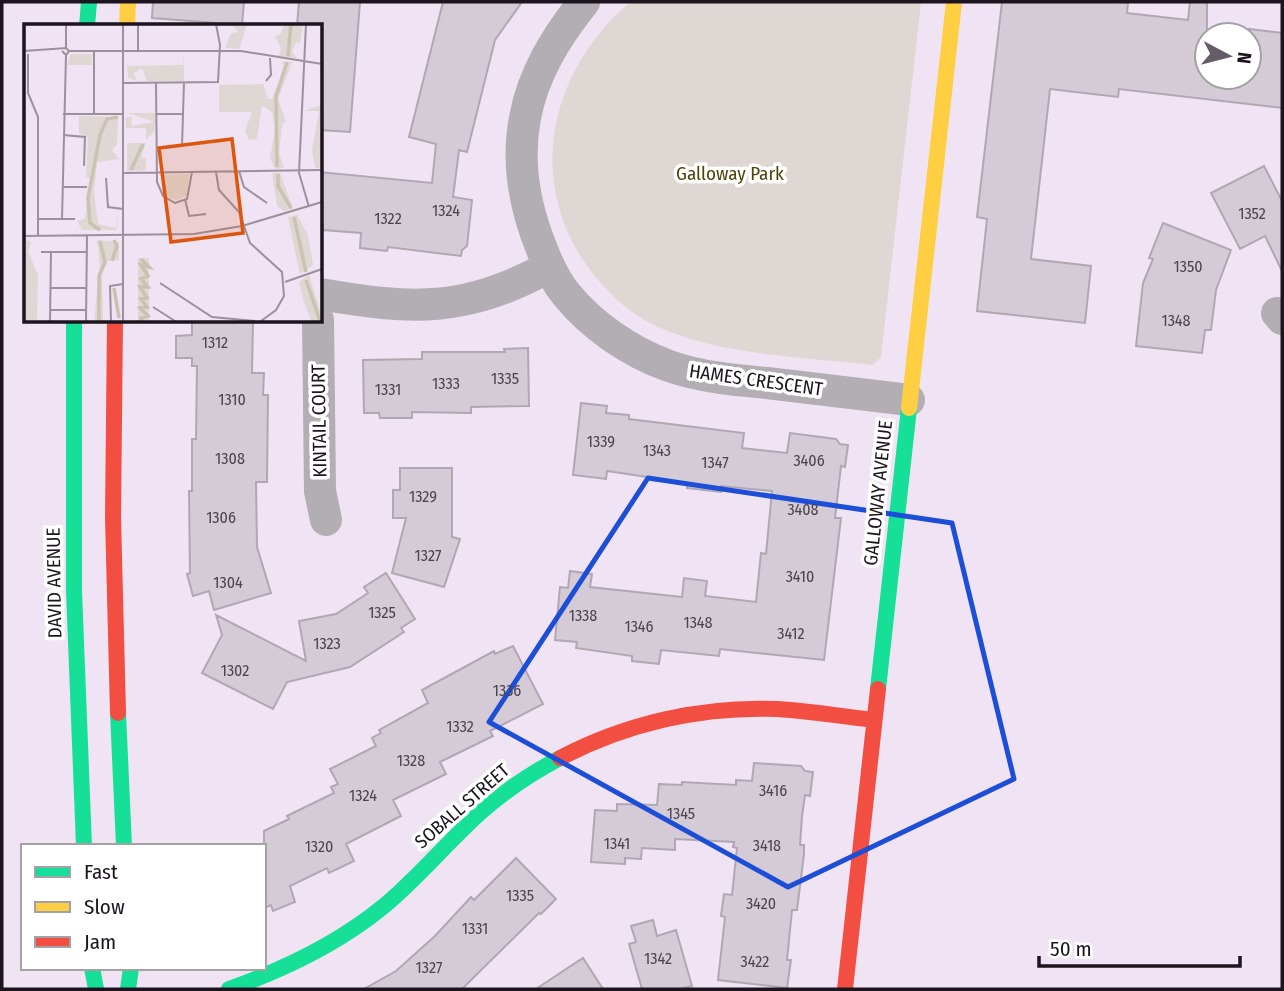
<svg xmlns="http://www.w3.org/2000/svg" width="1284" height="991" font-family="'Fira Sans Condensed',sans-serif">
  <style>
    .green { fill: #dfd7d3 }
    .building { fill: #d5cbd7; stroke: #b1a7b3; stroke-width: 2 }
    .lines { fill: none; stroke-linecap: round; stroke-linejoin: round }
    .street { stroke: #b3adb4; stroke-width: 32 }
    .fast { stroke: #16e098; stroke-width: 16 }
    .slow { stroke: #ffcf43; stroke-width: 16 }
    .jam { stroke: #f24e42; stroke-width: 16 }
    .marked { fill: none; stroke: #1d4ed8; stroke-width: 5; stroke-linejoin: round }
    .labels { text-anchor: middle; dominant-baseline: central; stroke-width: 7; stroke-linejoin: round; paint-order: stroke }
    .number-label { font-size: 16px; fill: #4b434d }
    .park-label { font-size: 19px; fill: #4f450c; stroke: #fff }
    .street-label { font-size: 19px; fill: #1c141e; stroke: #fff }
    .inset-river { fill: none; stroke: #cac3b1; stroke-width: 3.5 }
    .inset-road { fill: none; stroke: #9b909e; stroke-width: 2 }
    .view { fill: #de560d; fill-opacity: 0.15; stroke: #de560d; stroke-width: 3.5 }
    .inset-edge { fill: none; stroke: #1c141e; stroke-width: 3.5 }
  </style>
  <rect width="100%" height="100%" fill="#f0e3f3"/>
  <path class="green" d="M630,2H921L881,357L873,365C803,357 712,355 650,323C627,311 607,292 591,271C524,183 549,71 630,2Z"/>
  <path class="building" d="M153,2H244L242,25L152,18Z
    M299,2H360L350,132L320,130V26H297Z
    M443,2H522L495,40L467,152L459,150L453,197L472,200L467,246L462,250L461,256L388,247L387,251L360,248L361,233L323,230V225H320V172L432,183L436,144L409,137Z
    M1002,2H1116L1128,3L1127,13L1188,20L1190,2H1207V77H1249V29L1282,33V108L1119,89L1118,97L1050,89L1031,259L1091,266L1085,323L977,311L987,219L977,217Z
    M1264,166L1282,201V271L1265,236L1240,249L1211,193Z
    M1163,223L1231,250L1216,290L1211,330H1205L1202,353L1136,346L1143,283L1153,259L1149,258Z
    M192,320L253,321L252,373H264L263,395H268L267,482H256L257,547L271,593L214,610L209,591L193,596L187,574L190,573L189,491H192V439H196L197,366H192V358H176V336L192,335Z
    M528,348L529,406L471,407V413L412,412V418H380L379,413H364L363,360L422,359V352H505L504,349Z
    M581,403L607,406L606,413L629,415V419L744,433L742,448L787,453L790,433L836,439L840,444L848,445L845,467L841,466L835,518H841L824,660L720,649L719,656L661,650L659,664L632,661V656L576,648L577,642L555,640L560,587L568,588L570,571L592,574L590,587L682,597L684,578L707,581L705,596L756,602L761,553L766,554L772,491L721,486V492L687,488V483L607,471L606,479L573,475Z
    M400,468H452V537L460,539L444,587L392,573L406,518H393V490H400Z
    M386,573L415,619L401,628L404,632L350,667L287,682L273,709L202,673L222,635L216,615L306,661L299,621L336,614L368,593L364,587Z
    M513,646L543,704L490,731L493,736L440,762L446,774L393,800L401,816L346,844L354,861L329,873L327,868L290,886L295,902L273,911L271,905L264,908V831L289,819L287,816L334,793L331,787L338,784L330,769L376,746L372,738L381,733L379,730L428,703L422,690L494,651L495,654Z
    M754,763L801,766L805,771L813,772L810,796L805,795L802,816L800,845H804V854L797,910H792L787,960H791L787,988L718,980L725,917L721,916L724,894L732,895L737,848L733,847L734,842L675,839V850L642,848L641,859L625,858V864L591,862L595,810L617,811V804L657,805L659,784L682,785V782L736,785V780L752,781Z
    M516,858L556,899L541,914L539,913L462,989H364L396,971L435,936L471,897L474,900Z
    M653,920L657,936L676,930L692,986L680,989H642L629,944L636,942L631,926Z
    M583,958L603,989H536Z"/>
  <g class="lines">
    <path class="street" d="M584,2C556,37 533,74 525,118C516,165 525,209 543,252C549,267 556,282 566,294C592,326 630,352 669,366C700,377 734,380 767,383C815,389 862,394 909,400
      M320,294C413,310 464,313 549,267
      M1277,313L1282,319
      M318,320L320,491L326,520"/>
    <path class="fast" d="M87,26L89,2
      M74,320V591L84,846
      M878,689L909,408
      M118,713L124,846
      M92,968L96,989
      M128,989L131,968
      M229,989C285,969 338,944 384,906C413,882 438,853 465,827C493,799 526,776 560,758"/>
    <path class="slow" d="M127,26L128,2
      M909,408L954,2"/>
    <path class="jam" d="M115,320L113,517L118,713
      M560,758C627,723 702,706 777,709C809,711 841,716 873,720
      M845,989L878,689"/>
  </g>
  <path class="marked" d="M648,478L952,523L1014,779L788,887L489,722Z"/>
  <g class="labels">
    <g class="number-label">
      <text x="446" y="210">1324</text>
      <text x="1252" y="213">1352</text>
      <text x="388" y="218">1322</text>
      <text x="1188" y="266">1350</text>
      <text x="1176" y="320">1348</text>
      <text x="215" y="342">1312</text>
      <text x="505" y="378">1335</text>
      <text x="446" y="383">1333</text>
      <text x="388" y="389">1331</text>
      <text x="232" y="399">1310</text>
      <text x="601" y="441">1339</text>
      <text x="657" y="450">1343</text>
      <text x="230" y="458">1308</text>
      <text x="809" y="460">3406</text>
      <text x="715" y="462">1347</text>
      <text x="423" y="496">1329</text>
      <text x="803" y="509">3408</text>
      <text x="221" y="517">1306</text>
      <text x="428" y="555">1327</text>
      <text x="800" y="576">3410</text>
      <text x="228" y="582">1304</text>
      <text x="382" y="612">1325</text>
      <text x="583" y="615">1338</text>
      <text x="698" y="622">1348</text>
      <text x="639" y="626">1346</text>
      <text x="791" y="633">3412</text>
      <text x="327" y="643">1323</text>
      <text x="235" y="670">1302</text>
      <text x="507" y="690">1336</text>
      <text x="460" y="726">1332</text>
      <text x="411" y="760">1328</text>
      <text x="773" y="790">3416</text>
      <text x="363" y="795">1324</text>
      <text x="681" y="813">1345</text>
      <text x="617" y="843">1341</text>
      <text x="767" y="845">3418</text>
      <text x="319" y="846">1320</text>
      <text x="520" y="895">1335</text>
      <text x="761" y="903">3420</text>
      <text x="475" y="928">1331</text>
      <text x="658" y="958">1342</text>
      <text x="755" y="961">3422</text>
      <text x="429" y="967">1327</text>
    </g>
    <g class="park-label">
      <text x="730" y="173">Galloway Park</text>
    </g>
    <g class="street-label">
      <text transform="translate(756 380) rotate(8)">HAMES CRESCENT</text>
      <text transform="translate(319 421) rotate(-91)">KINTAIL COURT</text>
      <text transform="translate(878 493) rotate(-84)">GALLOWAY AVENUE</text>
      <text transform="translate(54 583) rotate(-91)">DAVID AVENUE</text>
      <text transform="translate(462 806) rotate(-41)">SOBALL STREET</text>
    </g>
  </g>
  <g transform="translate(24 24)">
    <rect width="298" height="298" fill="#f0e3f3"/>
    <path d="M208,0L223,1L215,25L201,24L207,9L214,8ZM260,0H279L276,19L272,18L268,27L273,34L254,32L257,25L251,12L256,11ZM47,30H68V41H43ZM160,30V57H123L118,44L110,49L113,57L104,54L103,42L159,41ZM256,38H268L254,75L262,97L258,101L255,129L260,144L251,145L246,134L251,105L248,88L238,82L233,115L225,116L221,107L228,88H195V61L239,60L244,75H248L262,40ZM297,81V144H291L288,126L295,87H280ZM104,89H133L130,108L122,116V104H102V93H108L107,102L130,98ZM55,92L94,93L93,120L88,126L95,135L73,138L70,169L74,200L92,204L94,186L93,206H58L53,197L61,195L66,154L62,153L64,114L55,109ZM103,119H122L117,133L122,134V146L103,147ZM248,149H256L269,185L260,187L253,182ZM165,150L163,171L153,176L143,173L136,151ZM273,191L284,211L289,241L276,250L264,193ZM0,215L7,218L4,227L14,251L13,297H0ZM73,216L95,218V236L84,237L78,249L79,297H71V288L76,241ZM114,234H125V297H114ZM285,251L297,289V297H287L280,278L275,258Z" fill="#dfd7d3"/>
    <path class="inset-river" d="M264,32L267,0M253,143L252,72L263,38M107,146L119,120M254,150V162L267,184M270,193L282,248M76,206L66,199L64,174L76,111L83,95L94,93M117,235L125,243L117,241L124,252L117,255L124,263H116L123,274L117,275L123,283L116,284L124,292L117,294L118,297M88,237L93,222L90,216M282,256L296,297M90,264L95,294M75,297V252L81,238L76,217"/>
    <path class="inset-road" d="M99,0V297M282,0L275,149L285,183M42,24V0M0,27L42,24L45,27L42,31L38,27M45,27H217L298,40M114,28V0M4,30V69L14,93V212M242,57L247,51L246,34M98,59L194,58L196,21L192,0M132,59L133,158L139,172L151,179L163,175L168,148M39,90H98M70,90V27M133,90H159M39,111L61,113L60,142M158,122L160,58M215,147L220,163L243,179M192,148L195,166L215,188L226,219L258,248L260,272L252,286L237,297M99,149L298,146M82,154L84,183L99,185M38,163H63M161,175L165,192L182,190M14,195H51M38,195L42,31M0,212L170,210L218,202L298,178M17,228H63M261,258L298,245M136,259L188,293L231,297M26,264H63M129,283L151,297M26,286H62M26,297L27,228M62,297L63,212M87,297L86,262L99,260"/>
    <path class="view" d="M208,115L219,209L147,218L135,124Z"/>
    <rect width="298" height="298" class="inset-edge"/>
  </g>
  <rect width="1284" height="991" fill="none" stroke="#1c141e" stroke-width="7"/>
  <rect x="21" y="844" width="245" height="126" fill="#ffffff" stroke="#a4a1a5" stroke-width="2"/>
  <rect x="35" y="867" width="35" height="10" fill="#16e098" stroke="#a4a1a5" stroke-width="2"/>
  <text x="84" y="879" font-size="21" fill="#1c141e">Fast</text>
  <rect x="35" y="902" width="35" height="10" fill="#ffcf43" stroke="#a4a1a5" stroke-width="2"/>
  <text x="84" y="914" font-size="21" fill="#1c141e">Slow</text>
  <rect x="35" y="937" width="35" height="10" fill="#f24e42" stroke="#a4a1a5" stroke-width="2"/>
  <text x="84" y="949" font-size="21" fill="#1c141e">Jam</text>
  <g transform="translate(1228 56) rotate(97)"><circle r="33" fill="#ffffff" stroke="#a4a1a5" stroke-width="2"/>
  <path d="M0-5L12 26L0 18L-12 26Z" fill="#665c69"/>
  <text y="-10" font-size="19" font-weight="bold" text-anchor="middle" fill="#1c141e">N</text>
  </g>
  <path d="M1039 956v10h201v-10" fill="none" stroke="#1c141e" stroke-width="3.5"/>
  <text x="1050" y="956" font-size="21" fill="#1c141e" stroke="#ffffff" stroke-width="5" paint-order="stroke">50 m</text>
</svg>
